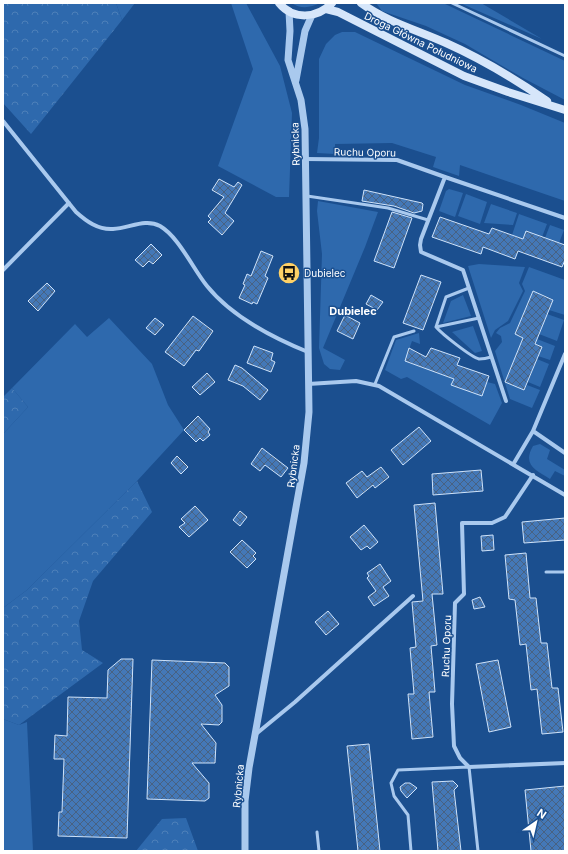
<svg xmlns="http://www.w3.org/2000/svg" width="568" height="854" font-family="Inter,sans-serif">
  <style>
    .grass { fill: #2e69ad }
    .forest { fill: url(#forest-crowns) }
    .building { fill: url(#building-cross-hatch); stroke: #cfe3fa }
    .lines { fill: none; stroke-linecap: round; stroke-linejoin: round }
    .service { stroke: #a9c9ee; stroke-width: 3 }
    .minor { stroke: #a9c9ee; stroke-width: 4 }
    .tertiary { stroke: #a9c9ee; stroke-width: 7 }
    .secondary { stroke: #d6e6fa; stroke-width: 8 }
    .labels { text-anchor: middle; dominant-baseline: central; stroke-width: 3; stroke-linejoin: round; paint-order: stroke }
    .street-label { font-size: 10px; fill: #fff; stroke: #1b4f8f }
    .poi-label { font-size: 10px; fill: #fff; stroke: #1b4f8f; text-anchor: start }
    .neighbourhood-label { font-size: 11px; font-weight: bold; fill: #fff; stroke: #1b4f8f }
  </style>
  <defs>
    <pattern id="forest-crowns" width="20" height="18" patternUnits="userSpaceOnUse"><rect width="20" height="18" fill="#2e69ad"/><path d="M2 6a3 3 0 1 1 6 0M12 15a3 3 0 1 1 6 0" fill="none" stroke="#4d80b9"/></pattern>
    <pattern id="building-cross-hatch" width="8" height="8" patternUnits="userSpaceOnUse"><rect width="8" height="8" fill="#4478b7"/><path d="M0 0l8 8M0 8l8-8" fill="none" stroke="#486282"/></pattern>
  </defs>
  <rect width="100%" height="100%" fill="#1b4f8f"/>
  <path class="grass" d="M116,3H135L122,20Z
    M231,3H246L280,66L292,113L289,197H276L218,166L253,69Z
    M291,3H320C310,8 301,9 291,3Z
    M376,3H443L565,61V100L523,78L465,44L426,26L382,11Z
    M460,3H481L542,39Z
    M342,32H355L465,85L521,105L565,123V201L460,165L459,176L433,167L436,157L392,143L335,144V154L317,153L319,138V59L326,44L335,35Z
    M449,189L463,193L455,217L439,211L446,191Z
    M466,194L487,202L480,224L458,216Z
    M318,201L378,212L365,247L323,348L345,360L340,370L330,369L324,364L319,348L322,254L317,211Z
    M491,204L517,213L513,225L484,223Z
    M519,214L547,224L542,237L523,239L512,235Z
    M550,225L564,230L559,243L545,238Z
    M479,264L525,267L519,283L523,291L508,321L495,330L491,338L468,266Z
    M529,267L565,280V315L549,310L553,299L533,291L515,334L523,338L505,382L524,390L527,385L540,390L532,408L510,399L495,351L502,342L501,336L496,333L500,328L510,323L525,291L522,284Z
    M463,295L471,316L443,323L451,301Z
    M547,314L564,320L557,341L539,334Z
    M109,318L152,364L168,405L184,430L137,481L27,590L3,608V434L28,407L12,388L75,324L87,337Z
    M473,326L482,351L475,353L452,332Z
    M419,333L420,344L412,341L405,361L454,379L452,385L482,396L487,382L495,384L502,403L490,425L407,377L401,379L385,370L396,340Z
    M537,339L555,346L550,360L538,356L542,347L534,344Z
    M537,359L549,364L540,387L528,382Z
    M540,444L550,450L547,459L565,470V476L555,471L550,479C536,470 522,465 533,446Z
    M3,719L19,725L27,722L33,851H3Z"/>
  <path class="forest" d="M3,3H116L122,20L31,134L3,103Z
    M12,388L28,407L3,434V397Z
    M137,481L152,512L93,581L79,621L82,650L103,663L19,725L3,719V608L27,590Z
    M186,818L198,851H136L162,819Z"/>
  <path class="building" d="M219,179L234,187L238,182L242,185L225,213L234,221L222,235L208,222L211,219L208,216L224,197L212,190Z
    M364,190L422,203L423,204L422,211L414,213L394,206L362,201Z
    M392,212L412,218L394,268L374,261Z
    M440,217L489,234L492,228L523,239L526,231L565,245V260L562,267L518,251L515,259L483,247L481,254L432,237Z
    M151,244L162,255L153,264L149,261L143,267L135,260Z
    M261,251L273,256L265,276L268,278L257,304L253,302L252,304L239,298L245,285L243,284L247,274L251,276Z
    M421,275L441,282L423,330L403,323Z
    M47,283L55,291L38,311L28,301Z
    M533,291L553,300L535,344L542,347L524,390L505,382L523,338L515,334Z
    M371,295L383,302L377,310L366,304Z
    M345,315L360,323L353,339L337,331Z
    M193,316L213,331L199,351L196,350L184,366L165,352Z
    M155,318L164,325L155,335L146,328Z
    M254,346L273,353L271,360L275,362L271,372L247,363Z
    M409,348L426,357L431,348L460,358L457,365L489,376L482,396L451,385L454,379L405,361Z
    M235,365L242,368L268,390L260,400L243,386L228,380Z
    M207,373L215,382L200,395L192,387Z
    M198,416L210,429L208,432L210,435L203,441L200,438L196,442L184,430Z
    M419,427L431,441L403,465L391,450Z
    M262,448L288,468L281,477L265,465L260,471L251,464Z
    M177,456L188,467L181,474L171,463Z
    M381,467L389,477L375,488L373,485L357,498L346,483L362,471L367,477Z
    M481,470L483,491L433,495L432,474Z
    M435,503L443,594H432L437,645L431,646L435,692H429L433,737L412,739L408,694H414L410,648L416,647L412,602L423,601L414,505Z
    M195,506L208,520L189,537L179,527L185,523L181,519Z
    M240,511L247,517L240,526L233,520Z
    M565,518V540L524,543L522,522Z
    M364,525L378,542L370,549L367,546L361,550L350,537Z
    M493,535L494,550L482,551L481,536Z
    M242,540L256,553L253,556L256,559L247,568L230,552Z
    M526,553L530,598H536L541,643H547L552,688H558L563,732L542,734L537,689L531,690L526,644L520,645L515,600L509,599L505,555Z
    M380,564L391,581L383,587L389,596L374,606L368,597L376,591L367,578L369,576L367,573Z
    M480,597L485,607L474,609L472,600Z
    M328,611L339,624L326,635L315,622Z
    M121,659H133L127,838L58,836L59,812H62L64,759H54L55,735L67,736L68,697L107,698L108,670Z
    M152,660L225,663L229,667V686L215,695L222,705V722L219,725L201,724L216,743L215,763H192L209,783V798L205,801L147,799Z
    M498,660L511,727L489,732L476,664Z
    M369,744L380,851H358L347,746Z
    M453,781L458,786L454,790L461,851H438L432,782Z
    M405,783H410L417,788L407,798L401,791L400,787Z
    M565,786V851H531L525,790Z"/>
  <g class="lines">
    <path class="service" d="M452,3L565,56
      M307,196L388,208L428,220
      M469,288L446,297L436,327C442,334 471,357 479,359C483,359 488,358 491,357
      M436,327L479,318
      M375,384L394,337L414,331
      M546,572H565
      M317,832L319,851
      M411,851L408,815L394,796L391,783L398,770L469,767L478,851"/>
    <path class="minor" d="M3,121L76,212C86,221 98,230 113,229C130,228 145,218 160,226C179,237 193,269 207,286C232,317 271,337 308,352
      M305,159L397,160L445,177
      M3,270L69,203
      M308,384L356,381L379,386L565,495
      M506,401L463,270L421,252L420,245L421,239L445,177L565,218
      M533,431L565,453
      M514,463L533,431L565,354
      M533,475L505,517L492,523H462L464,594L455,603L452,704L454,746L460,758L469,767L565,763
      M256,734L295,702L413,596"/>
    <path class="tertiary" d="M296,80L305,31L312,15
      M245,851V801L249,768L304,463L309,412L305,129L301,100L288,60L290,31L289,11"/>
    <path class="secondary" d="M279,3C293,20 317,19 332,3
      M361,3C387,22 417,30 446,43C482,59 515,79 547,101
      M326,9L338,12L464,76L508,92L565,110"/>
  </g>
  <defs>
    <g id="bus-disc" transform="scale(1.15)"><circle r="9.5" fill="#ffd166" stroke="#1b4f8f"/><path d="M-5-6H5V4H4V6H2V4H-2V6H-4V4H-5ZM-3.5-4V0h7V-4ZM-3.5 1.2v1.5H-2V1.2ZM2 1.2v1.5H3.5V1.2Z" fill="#111"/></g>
  </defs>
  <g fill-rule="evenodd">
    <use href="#bus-disc" x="289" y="273"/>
  </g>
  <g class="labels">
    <g class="street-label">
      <text transform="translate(421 42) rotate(26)">Droga Główna Południowa</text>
      <text transform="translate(295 144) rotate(-92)">Rybnicka</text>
      <text transform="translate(365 152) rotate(1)">Ruchu Oporu</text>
      <text transform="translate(293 466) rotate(-83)">Rybnicka</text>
      <text transform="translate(446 646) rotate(-88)">Ruchu Oporu</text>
      <text transform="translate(238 786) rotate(-85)">Rybnicka</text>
    </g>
    <g class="poi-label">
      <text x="304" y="273">Dubielec</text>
    </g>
    <g class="neighbourhood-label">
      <text x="353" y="311">Dubielec</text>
    </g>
  </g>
  <rect width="568" height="854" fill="none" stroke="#ffffff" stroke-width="8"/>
  <g transform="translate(536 822) rotate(34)" stroke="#1b4f8f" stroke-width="3" paint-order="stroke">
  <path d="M0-3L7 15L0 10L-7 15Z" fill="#ffffff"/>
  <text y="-6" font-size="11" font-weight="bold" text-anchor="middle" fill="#ffffff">N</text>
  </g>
</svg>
